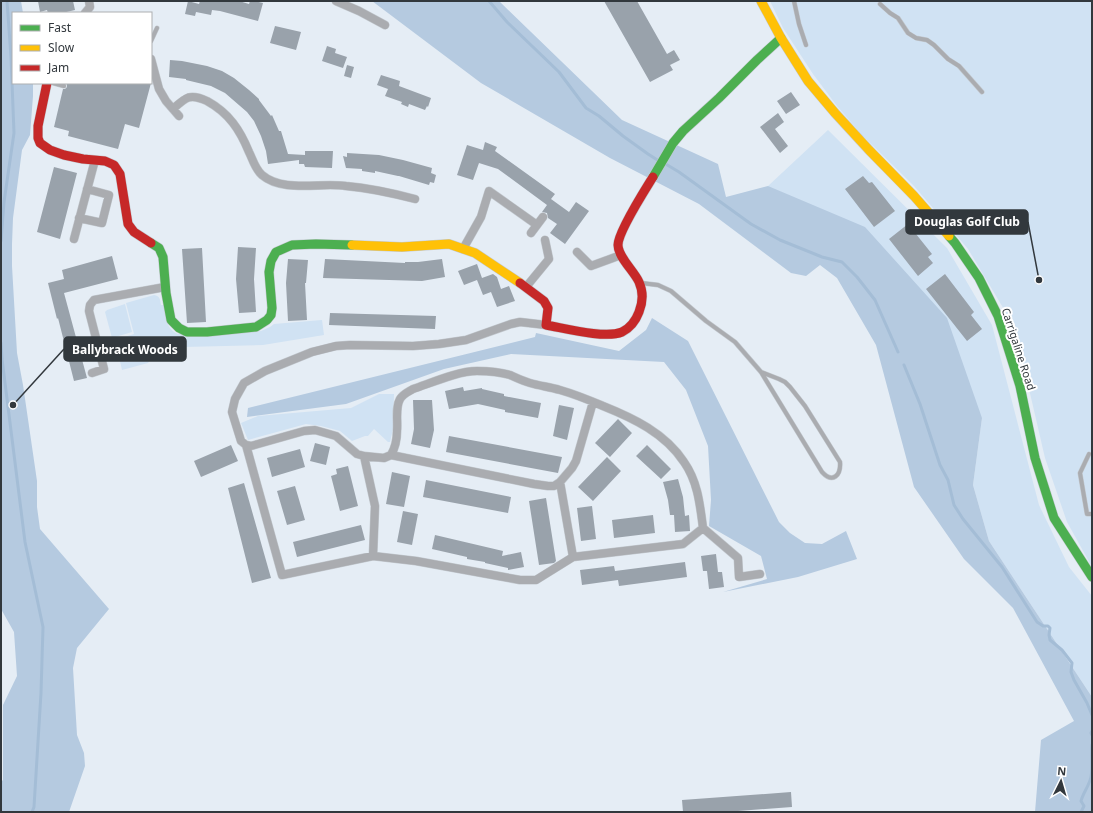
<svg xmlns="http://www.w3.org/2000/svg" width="1093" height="813" font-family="'Noto Sans',sans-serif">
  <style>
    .green { fill: #d0e2f3 }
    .forest { fill: #b5cae0 }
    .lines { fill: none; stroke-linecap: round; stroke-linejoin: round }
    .stream { stroke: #a4bdd6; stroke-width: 3 }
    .building { fill: #99a2ab }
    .lane-casing { stroke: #c3c9cf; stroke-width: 5 }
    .street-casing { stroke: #c3c9cf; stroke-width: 9 }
    .fast-casing { stroke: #c3c9cf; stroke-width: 10 }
    .slow-casing { stroke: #c3c9cf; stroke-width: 10 }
    .jam-casing { stroke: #c3c9cf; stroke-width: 10 }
    .lane { stroke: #aaacb0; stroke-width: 4 }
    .street { stroke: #aaacb0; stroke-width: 8 }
    .fast { stroke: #4caf50; stroke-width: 9 }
    .slow { stroke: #ffc107; stroke-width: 9 }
    .jam { stroke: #c62828; stroke-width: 9 }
    .labels { text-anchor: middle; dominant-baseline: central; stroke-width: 4; stroke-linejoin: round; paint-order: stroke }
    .street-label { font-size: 11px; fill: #32383d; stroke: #fff }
    .leader { fill: none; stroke: #32383d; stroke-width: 1.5 }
    .callout-dot { fill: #32383d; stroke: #fff; stroke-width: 1.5 }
    .callout { fill: #32383d; stroke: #32383d; stroke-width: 1.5 }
    .callout-label { font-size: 12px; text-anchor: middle; font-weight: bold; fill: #fff }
  </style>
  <rect width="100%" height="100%" fill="#e5edf5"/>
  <path class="green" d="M770,1H1092V567L1067,522L1045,458L1023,363L1005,311L968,249L914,186L863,136L837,106L813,74L783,28Z
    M828,130L947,248L992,325L1039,505L1069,567L1092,596V697L989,541L973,485L982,418L768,186Z
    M154,295C160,296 160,299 161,305H164C165,316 166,329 178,334H229L261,331L270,327L274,324L322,320L324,335L263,345L184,347L183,351L168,346L164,342L148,363L122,370L120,361L117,360L112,341L134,334L126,303Z
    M125,304L132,332L112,338L105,312L107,310Z
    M379,394H394L393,429L390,442H388L374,429L368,436H365L352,441L340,431L321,426L306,424L248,440L241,423L258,416L351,408Z"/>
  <path class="forest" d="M1,1H21L23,13H13V83H33V96L30,135L22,150L13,218L12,244V266L17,353L23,385L37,481V507L40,529L109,609L77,648L73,668L77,735L84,753L85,766L69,812H1V782L3,780V705L17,676L14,632L1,609Z
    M372,1H499L622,120L718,164L726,197L768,186L865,227L947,318L982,418L973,485L989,541L1092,697V812H1035L1041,740L1074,721L1013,608L964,559L914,487L876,345L837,278L820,265L806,276L791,273L699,204L610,158L481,83Z
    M652,318L688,341L779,522L790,533L805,543L822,544L846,531L857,559L798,577L723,592L767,579L761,556L709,526L711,500L708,446L686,390L664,362L511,354L444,369L346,404L247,417L248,408L535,337L536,333L619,351L646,330Z"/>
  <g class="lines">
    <path class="stream" d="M489,1L507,22L559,72L586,108L599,116L623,136L648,154L659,161
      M664,163L679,172L751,224L780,240L822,257L842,262L857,277L875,300L898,352
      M1,241L4,202L14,133L11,57L7,1
      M1,343L2,359L25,542L43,627L41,693L34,807L32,812
      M904,365L920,404L940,465L948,480L954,505L963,519L1002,567L1037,622L1043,626H1048L1050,628L1049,635L1050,640L1062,650L1072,663L1071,672L1074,680L1087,703L1092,715
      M1092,731L1091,733L1092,735
      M1081,812L1084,806L1081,801C1083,793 1089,786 1091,777C1093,767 1091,756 1092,745"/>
  </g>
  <path class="building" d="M38,1H73L75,10L62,13H48L47,10L40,12Z
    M188,1L199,4L200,1H239L249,4L250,1H254L263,3L258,21L220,11L212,10L211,15L196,12L195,16L185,14Z
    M604,1H637L667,54L674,50L680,60L670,65L673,70L650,82Z
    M275,26L301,32L296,50L270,43Z
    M327,46L336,49L335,53L347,57L343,68L322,61Z
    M170,60L182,61L207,66L222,71L234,78L249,90L259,99V100L271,116L272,115L279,131H281L288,154L305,155V151H333L332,168L305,167L304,164H299V160L268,164L266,151L261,136L254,121L247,112L225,93L211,86L186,80V79L169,77Z
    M347,65L354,67L351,78L344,76Z
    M381,75L400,81L399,86L431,98L428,107L427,106L425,110L409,104L408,107L401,104L402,102L385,96L388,89L377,85Z
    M66,83H151L139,128L125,124L118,149L68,136L69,131L54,127L63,89H65L67,87V85Z
    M791,92L800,105L786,114L777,101Z
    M778,113L784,122L775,129L788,146L780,153L760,127Z
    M485,142L497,147L495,151L555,194L551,199L569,212L576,202L589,211L565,244L550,233L557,224L548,218L547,213L542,212L547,205L498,169L479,163L473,180L457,175L467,145L483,150Z
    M347,153L379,155L403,160L432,168L431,173L436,175L434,183L430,182L429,185L399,176H398L375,171V173L362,171V169L346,168L343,156L347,157Z
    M54,167L77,173L60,239L37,232Z
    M863,176L869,183L872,182L895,211L874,227L845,189Z
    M908,224L932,254L928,257L933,263L918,276L889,239Z
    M238,247L256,248L254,279L256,312L239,313L236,279Z
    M202,248L206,322L187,323L182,249Z
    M112,256L118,279L64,293L87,378L74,381L58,318L57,319L48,283L64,279L62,270Z
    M288,259L308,260L306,283H305L307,320L288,321L286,283Z
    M325,259L405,263V262H418L442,259L445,277L422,281L323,278Z
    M477,264L482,278L493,274L497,277L501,289L509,286L515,301L497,307L491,292L483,295L477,280L464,285L458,271Z
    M945,274L974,312L971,315L982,329L967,341L926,289Z
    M330,313L436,316L435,329L329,325Z
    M463,387L464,391L482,388V389L504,394V396L541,403L538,418L505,412V410L478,404L449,409L445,391Z
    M413,400H432L434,430L430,448L411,444L414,429Z
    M559,405L574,408L567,440L553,436Z
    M618,419L632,433L610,457L595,443Z
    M449,436L562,457L558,473L446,452Z
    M315,443L330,447L326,465L310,461Z
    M231,445L238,461L201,477L194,461Z
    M647,445L671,469L661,479L636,456Z
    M300,449L305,467L272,477L267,458Z
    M607,457L621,471L593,501L578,487Z
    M348,466L358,506L340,511L331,476L337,474L336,469Z
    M392,472L410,476L404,507L386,504Z
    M678,479L683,497L685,516L689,515L690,531L675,532L674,515H670L668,500L663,482Z
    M426,480L511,497L508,513L423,497Z
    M244,483L271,578L252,583L228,488Z
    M295,486L305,520L287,525L277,491Z
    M546,498L556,561L554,563L539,565L529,501Z
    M592,506L596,539L581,541L577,508Z
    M403,511L418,514L412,545L397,542Z
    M653,515L655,533L614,538L612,520Z
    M361,525L365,540L297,557L293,542Z
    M435,535L503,551L502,556L521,552L524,567L508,570V568L485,563V562L467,559V557L432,549Z
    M716,554L718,572H722L724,587L709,589L707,571H703L701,556Z
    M685,562L687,577L619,586L618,580L582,585L580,570L614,566L615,571Z
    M791,792L792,807L725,812H683L682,800Z"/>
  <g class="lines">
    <g class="lane-casing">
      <path id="lane" d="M794,1L799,24L806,45
        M880,4L890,13L898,18L908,33L916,38L927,40L934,45L948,59L959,66L982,92
        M151,41L157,28
        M53,83L64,86
        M641,283L658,285L671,291L706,321L735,342L761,372L822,472C833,484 841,475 840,462L805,406L790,387L785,382L779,379L761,372
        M1089,454L1080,473L1087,514H1092"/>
    </g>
    <g class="street-casing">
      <path id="street" d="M336,1L359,11L385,25
        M85,13L90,7L89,1
        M151,59L159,89L166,101L179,116
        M173,109C186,97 190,93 207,101C229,113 240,130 249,152C253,160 255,169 262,175C283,193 321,182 346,186C369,188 392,193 415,199
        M79,218L102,223L109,195L87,189
        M531,233L537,225
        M74,239L95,160
        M463,249L481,217L489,191L537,225L543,217
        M577,252L591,266L621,255
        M526,287L549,259L545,240
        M546,325L520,322L511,324L466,340L439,344L413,346L350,345L336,346L312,352L265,371L244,383L235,399L232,412L241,441L246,445L251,446L258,444L304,431L315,430L336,436L357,454L364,456L384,458L391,455C395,448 397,439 397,431C398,420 395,408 400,399C403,394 408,392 413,389C431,383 458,371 477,371C488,371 500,372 510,375C517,378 523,381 530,383C540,386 550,387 560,390C574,394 589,400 603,406C633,418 665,433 684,462C698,482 700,505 703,528L738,558L739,577L760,574
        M92,373L104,369L89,311L90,305L94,300L165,287
        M246,445L282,575L373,556L416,561L520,580H536L573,557L683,544L703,528
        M391,455L534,484L548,486H554L560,482L572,468L576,461L593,402
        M364,456L375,506L373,556
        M560,482L573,557"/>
    </g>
    <g class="fast-casing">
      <path id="fast" d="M653,177L673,143L683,131L719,98L757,60L781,38
        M949,236L955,243L979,278L998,316L1020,386L1035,458L1054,518L1092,577
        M151,243L159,248L163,257L166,293L171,320L179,328L187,332H207L256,327L267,320L271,315L272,308L269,272L271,261L276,252L292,245L316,244L352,245"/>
    </g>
    <g class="slow-casing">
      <path id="slow" d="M761,1L781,38L808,81L835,113L869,150L914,196L949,236
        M352,245L402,247L449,244L475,253L520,283"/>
    </g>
    <g class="jam-casing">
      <path id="jam" d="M47,83L38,126V138L40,143L50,150L64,155L83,159L105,161L114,165L120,174L128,224L134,232L151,243
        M520,283L544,301L548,308L546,325C564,328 605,339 622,332C630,328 636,320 639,312C643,302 643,291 639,282C634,271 618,257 618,245C618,232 645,190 653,177"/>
    </g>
    <use href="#lane" class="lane"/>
    <use href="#street" class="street"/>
    <use href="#fast" class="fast"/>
    <use href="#slow" class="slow"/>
    <use href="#jam" class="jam"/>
  </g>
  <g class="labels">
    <g class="street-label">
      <text transform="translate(1019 349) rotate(72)">Carrigaline Road</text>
    </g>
  </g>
  <path class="leader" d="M1039 280L1028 222M13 405L64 349"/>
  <g class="callout-dot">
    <circle cx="1039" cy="280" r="4"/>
    <circle cx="13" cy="405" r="4"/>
  </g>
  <g class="callout">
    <rect x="906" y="210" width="122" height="24" rx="4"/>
    <rect x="64" y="337" width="122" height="24" rx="4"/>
  </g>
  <g class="callout-label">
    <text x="967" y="226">Douglas Golf Club</text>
    <text x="125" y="354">Ballybrack Woods</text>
  </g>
  <rect width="1093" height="813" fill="none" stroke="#32383d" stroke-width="4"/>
  <rect x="12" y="12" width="140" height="72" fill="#ffffff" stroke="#adafb1"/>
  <rect x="20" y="25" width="20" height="6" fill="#4caf50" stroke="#adafb1"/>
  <text x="48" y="32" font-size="12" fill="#32383d">Fast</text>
  <rect x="20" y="45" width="20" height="6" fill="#ffc107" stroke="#adafb1"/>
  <text x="48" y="52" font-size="12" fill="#32383d">Slow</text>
  <rect x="20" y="65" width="20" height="6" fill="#c62828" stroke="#adafb1"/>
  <text x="48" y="72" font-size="12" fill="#32383d">Jam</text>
  <g transform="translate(1061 781) rotate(5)" stroke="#ffffff" stroke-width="3" paint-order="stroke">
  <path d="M0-3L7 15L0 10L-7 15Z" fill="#32383d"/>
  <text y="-6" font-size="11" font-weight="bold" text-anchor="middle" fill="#32383d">N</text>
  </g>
</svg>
